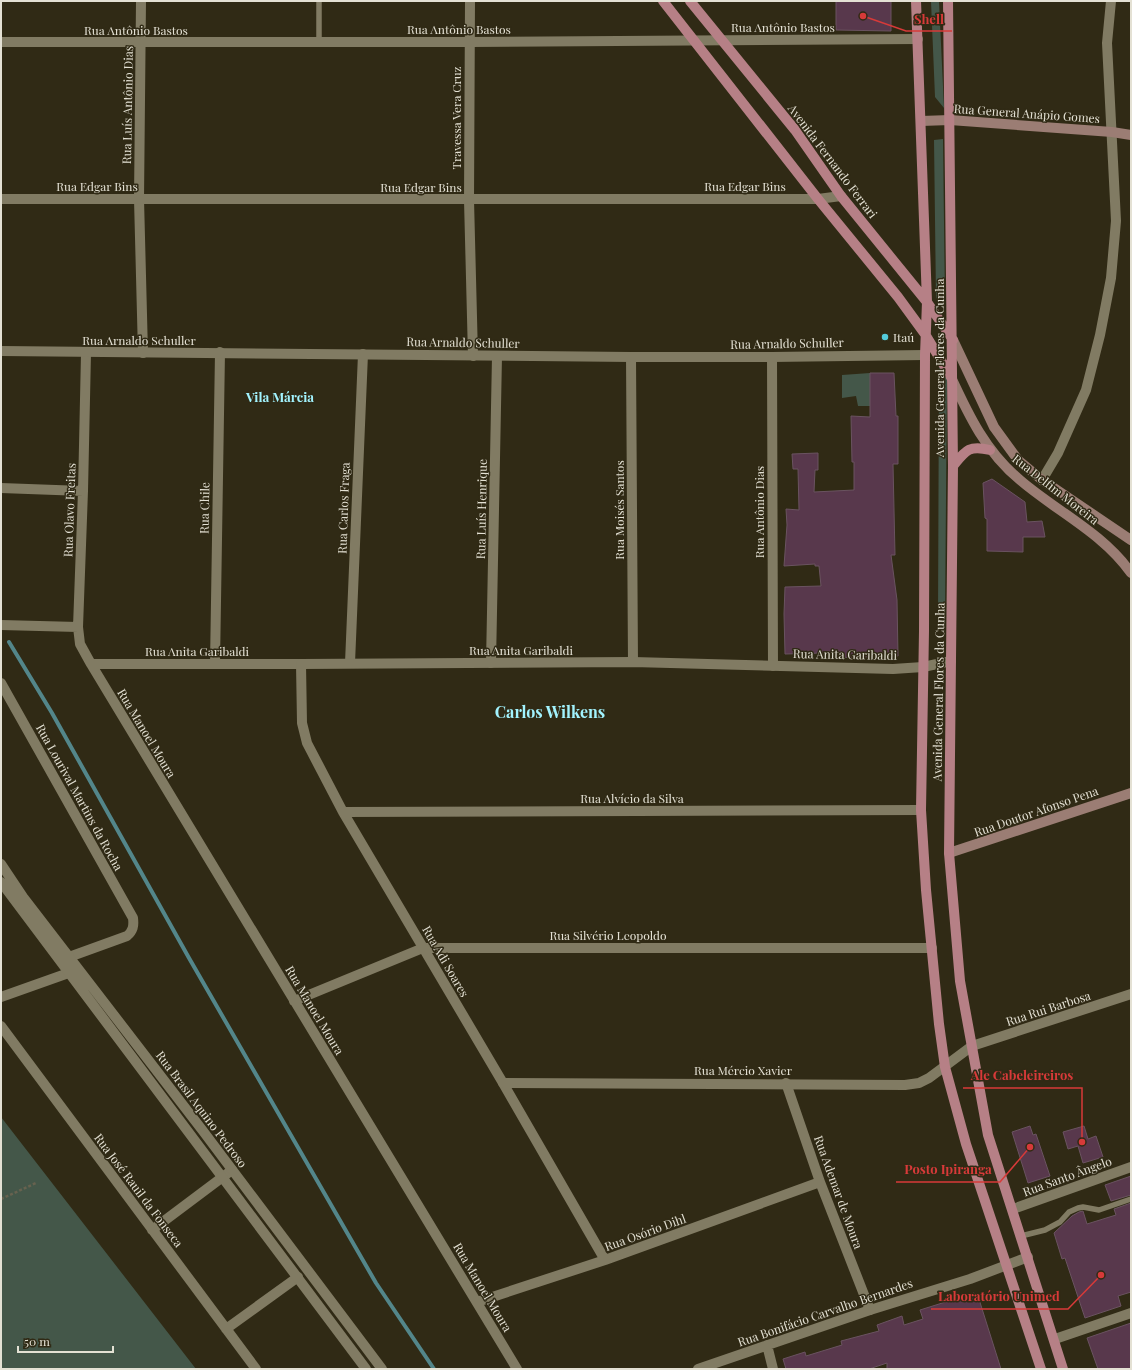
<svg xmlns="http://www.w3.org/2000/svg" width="1132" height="1370" font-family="'Playfair Display',serif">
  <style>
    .green { fill: #445749 }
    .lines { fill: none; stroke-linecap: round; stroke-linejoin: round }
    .stream { stroke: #53868a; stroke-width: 4 }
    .building { fill: #58384c; stroke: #6a5360 }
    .path { stroke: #67624f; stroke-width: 2.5; stroke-dasharray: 3 2; stroke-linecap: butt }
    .service { stroke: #817b63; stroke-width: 5.5 }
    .minor { stroke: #817b63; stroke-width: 10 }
    .tertiary { stroke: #817b63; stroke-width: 10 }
    .secondary { stroke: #9b7d74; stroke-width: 10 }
    .primary { stroke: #b68086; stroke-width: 10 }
    .poi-dot { fill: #53cbdb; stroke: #302a15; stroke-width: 1.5 }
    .labels { text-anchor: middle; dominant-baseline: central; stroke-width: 3; stroke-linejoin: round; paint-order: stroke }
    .street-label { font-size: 12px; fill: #e4e1d4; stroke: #302a15 }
    .poi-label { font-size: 12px; fill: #e4e1d4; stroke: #302a15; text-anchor: start }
    .neighbourhood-label { font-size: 13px; font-weight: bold; fill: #a2f3fe; stroke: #302a15 }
    .district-label { font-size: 16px; font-weight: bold; fill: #a2f3fe; stroke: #302a15 }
    .leader { fill: none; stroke: #d73a39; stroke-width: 1.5 }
    .callout-dot { fill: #d73a39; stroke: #302a15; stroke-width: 1.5 }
    .callout-label { font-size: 13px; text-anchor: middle; font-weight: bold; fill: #d73a39; stroke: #302a15; stroke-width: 3; stroke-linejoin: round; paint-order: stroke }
  </style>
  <rect width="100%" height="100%" fill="#302a15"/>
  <path class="green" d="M931,1H939L944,108L935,97Z
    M943,139L945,303L936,298L934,140Z
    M939,364L947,375L945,623H938Z
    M870,373V406H858L856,396L842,398V375Z
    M1,1117L196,1369H1Z"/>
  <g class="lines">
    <path class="stream" d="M9,642L52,713L189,958L376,1283L434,1369"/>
  </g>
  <path class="building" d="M836,1H891V31L836,30Z
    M870,373H894L896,416H898V464H893L895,555H891L897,600L898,656L822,658V653L785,654L784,614L785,587L821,586L819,566H815V564L784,566L787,525L786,509L799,510L798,469H793L792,454L818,453V470H815L814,492L854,490V462H852L851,416L870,417Z
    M992,479L1025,502L1027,522L1042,521L1045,537H1023V552L987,551V519L985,518L983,483Z
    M1030,1126L1033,1135L1036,1134L1050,1176L1028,1183L1012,1132Z
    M1084,1126L1088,1139L1096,1136L1103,1157L1083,1163L1078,1146L1068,1149L1063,1132Z
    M1131,1176V1195L1111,1201L1105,1185Z
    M1131,1203V1292L1118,1296L1121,1306L1085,1318L1065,1258L1062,1259L1054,1233L1072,1216L1079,1212L1083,1211L1087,1224L1116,1215L1114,1209Z
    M974,1293L976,1297L978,1296L1001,1369H887V1363L869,1369H786L783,1359L805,1352L806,1356L842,1345L841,1341L879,1331L877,1325L902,1316L904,1325L923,1319L920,1310Z
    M1131,1323V1369H1098L1087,1338Z"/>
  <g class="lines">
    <path class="path" d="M1,1199L36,1183"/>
    <path class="service" d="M319,1V43
      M1021,1236L1045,1230L1060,1222L1069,1212L1078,1208L1083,1207L1099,1210L1131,1199"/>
    <path class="minor" d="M141,1L139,199L143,353
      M470,1L469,200L473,356
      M1,42H470L918,39
      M86,353L83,491L78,627L80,644L91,664L517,1369
      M631,357L633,662
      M772,357L773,666
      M1,488L83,491
      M1,625L78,627
      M350,663L363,354
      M491,663L497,356
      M91,664H301
      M215,664L220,352
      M1,683L133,918C134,926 133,931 127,936L69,957
      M1,997L77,970
      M294,1001L423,948H932
      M1,1026L256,1369
      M503,1083L605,1260
      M786,1083L820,1182L870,1310
      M1013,1209L1131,1167
      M152,1230L232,1170
      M477,1302L605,1260L820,1182
      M226,1329L298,1277
      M1055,1339L1131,1313"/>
    <path class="tertiary" d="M1,199H818L841,196
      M1,351L631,357H772L925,355
      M1042,480L1058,453L1086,390L1100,335L1111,278L1116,221L1107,43L1111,1
      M951,661L923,667L893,669L633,662L301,664L302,723L307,743L343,812L503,1083L905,1085L919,1083L929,1078L972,1046L1131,994
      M343,812L921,810
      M1,864L23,897L203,1131L382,1369
      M1,882L366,1369
      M767,1345L773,1369
      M698,1369L870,1310L970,1279L1028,1257"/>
    <path class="secondary" d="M921,121L950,120L1112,132L1131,135
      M953,340L994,427L1018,460L1042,480L1131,540
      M951,377C969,416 986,452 1020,480C1056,511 1103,533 1131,573
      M949,853L1131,793"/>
    <path class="primary" d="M663,1L818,199L898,297L925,334L951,377
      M690,1L795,130L841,196L927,302L953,340
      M916,1L927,302L925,355L924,631L921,810L926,890L939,1024L945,1067L966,1144L1041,1369
      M948,1L953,466L949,853L960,981L988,1135L1063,1369
      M953,466C966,450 969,445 990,450"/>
  </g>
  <circle class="poi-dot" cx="885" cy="337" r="4"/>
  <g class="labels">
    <g class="street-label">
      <text x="783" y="27">Rua Antônio Bastos</text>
      <text x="459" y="29">Rua Antônio Bastos</text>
      <text x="136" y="30">Rua Antônio Bastos</text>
      <text transform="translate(127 105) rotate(-89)">Rua Luís Antônio Dias</text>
      <text transform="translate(1027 113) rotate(4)">Rua General Anápio Gomes</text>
      <text transform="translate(456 118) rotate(-90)">Travessa Vera Cruz</text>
      <text transform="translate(833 161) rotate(53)">Avenida Fernando Ferrari</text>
      <text x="97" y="186">Rua Edgar Bins</text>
      <text x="745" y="186">Rua Edgar Bins</text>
      <text x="421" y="187">Rua Edgar Bins</text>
      <text x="139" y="340">Rua Arnaldo Schuller</text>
      <text transform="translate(463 342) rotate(1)">Rua Arnaldo Schuller</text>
      <text transform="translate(787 343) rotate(-1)">Rua Arnaldo Schuller</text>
      <text transform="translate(939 368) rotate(-90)">Avenida General Flores da Cunha</text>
      <text transform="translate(1056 489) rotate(38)">Rua Delfim Moreira</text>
      <text transform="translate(204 508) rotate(-89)">Rua Chile</text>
      <text transform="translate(343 508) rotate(-88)">Rua Carlos Fraga</text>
      <text transform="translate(481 509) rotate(-89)">Rua Luís Henrique</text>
      <text transform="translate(69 510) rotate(-88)">Rua Olavo Freitas</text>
      <text transform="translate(619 510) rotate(-90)">Rua Moisés Santos</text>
      <text transform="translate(759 512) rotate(-90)">Rua Antônio Dias</text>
      <text x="521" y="650">Rua Anita Garibaldi</text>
      <text x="197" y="651">Rua Anita Garibaldi</text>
      <text transform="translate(845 654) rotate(1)">Rua Anita Garibaldi</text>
      <text transform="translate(938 692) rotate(-89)">Avenida General Flores da Cunha</text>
      <text transform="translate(147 733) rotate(59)">Rua Manoel Moura</text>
      <text transform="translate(80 797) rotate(61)">Rua Lourival Martins da Rocha</text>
      <text x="632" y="798">Rua Alvício da Silva</text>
      <text transform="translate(1036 811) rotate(-19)">Rua Doutor Afonso Pena</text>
      <text x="608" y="935">Rua Silvério Leopoldo</text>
      <text transform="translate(446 961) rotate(60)">Rua Adi Soares</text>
      <text transform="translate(1048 1008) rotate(-18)">Rua Rui Barbosa</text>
      <text transform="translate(315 1010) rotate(59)">Rua Manoel Moura</text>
      <text x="743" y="1070">Rua Mércio Xavier</text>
      <text transform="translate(202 1109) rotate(53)">Rua Brasil Aquino Pedroso</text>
      <text transform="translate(1067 1176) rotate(-20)">Rua Santo Ângelo</text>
      <text transform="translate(139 1190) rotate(53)">Rua José Rauil da Fonseca</text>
      <text transform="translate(839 1192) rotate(70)">Rua Ademar de Moura</text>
      <text transform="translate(645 1232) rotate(-20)">Rua Osório Dihl</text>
      <text transform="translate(483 1287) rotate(59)">Rua Manoel Moura</text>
      <text transform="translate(825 1312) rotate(-19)">Rua Bonifácio Carvalho Bernardes</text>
    </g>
    <g class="poi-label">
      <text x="893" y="337">Itaú</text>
    </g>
    <g class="neighbourhood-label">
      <text x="280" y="396">Vila Márcia</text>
    </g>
    <g class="district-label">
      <text x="550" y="711">Carlos Wilkens</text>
    </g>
  </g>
  <path class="leader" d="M863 16L906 31H952M1082 1142L1082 1088H963M1030 1147L1000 1182H896M1101 1275L1068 1309H931"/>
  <g class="callout-dot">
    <circle cx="863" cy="16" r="4"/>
    <circle cx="1082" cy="1142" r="4"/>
    <circle cx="1030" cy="1147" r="4"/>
    <circle cx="1101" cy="1275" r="4"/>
  </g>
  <g class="callout-label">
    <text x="929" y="24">Shell</text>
    <text x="1022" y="1080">Ale Cabeleireiros</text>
    <text x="948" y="1174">Posto Ipiranga</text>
    <text x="999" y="1301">Laboratório Unimed</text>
  </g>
  <rect width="1132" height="1370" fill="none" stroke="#e4e1d4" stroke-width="4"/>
  <path d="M18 1346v6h95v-6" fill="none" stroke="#e4e1d4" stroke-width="2"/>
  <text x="24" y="1346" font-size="12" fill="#e4e1d4" stroke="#302a15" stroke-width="3" paint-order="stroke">50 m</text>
</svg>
